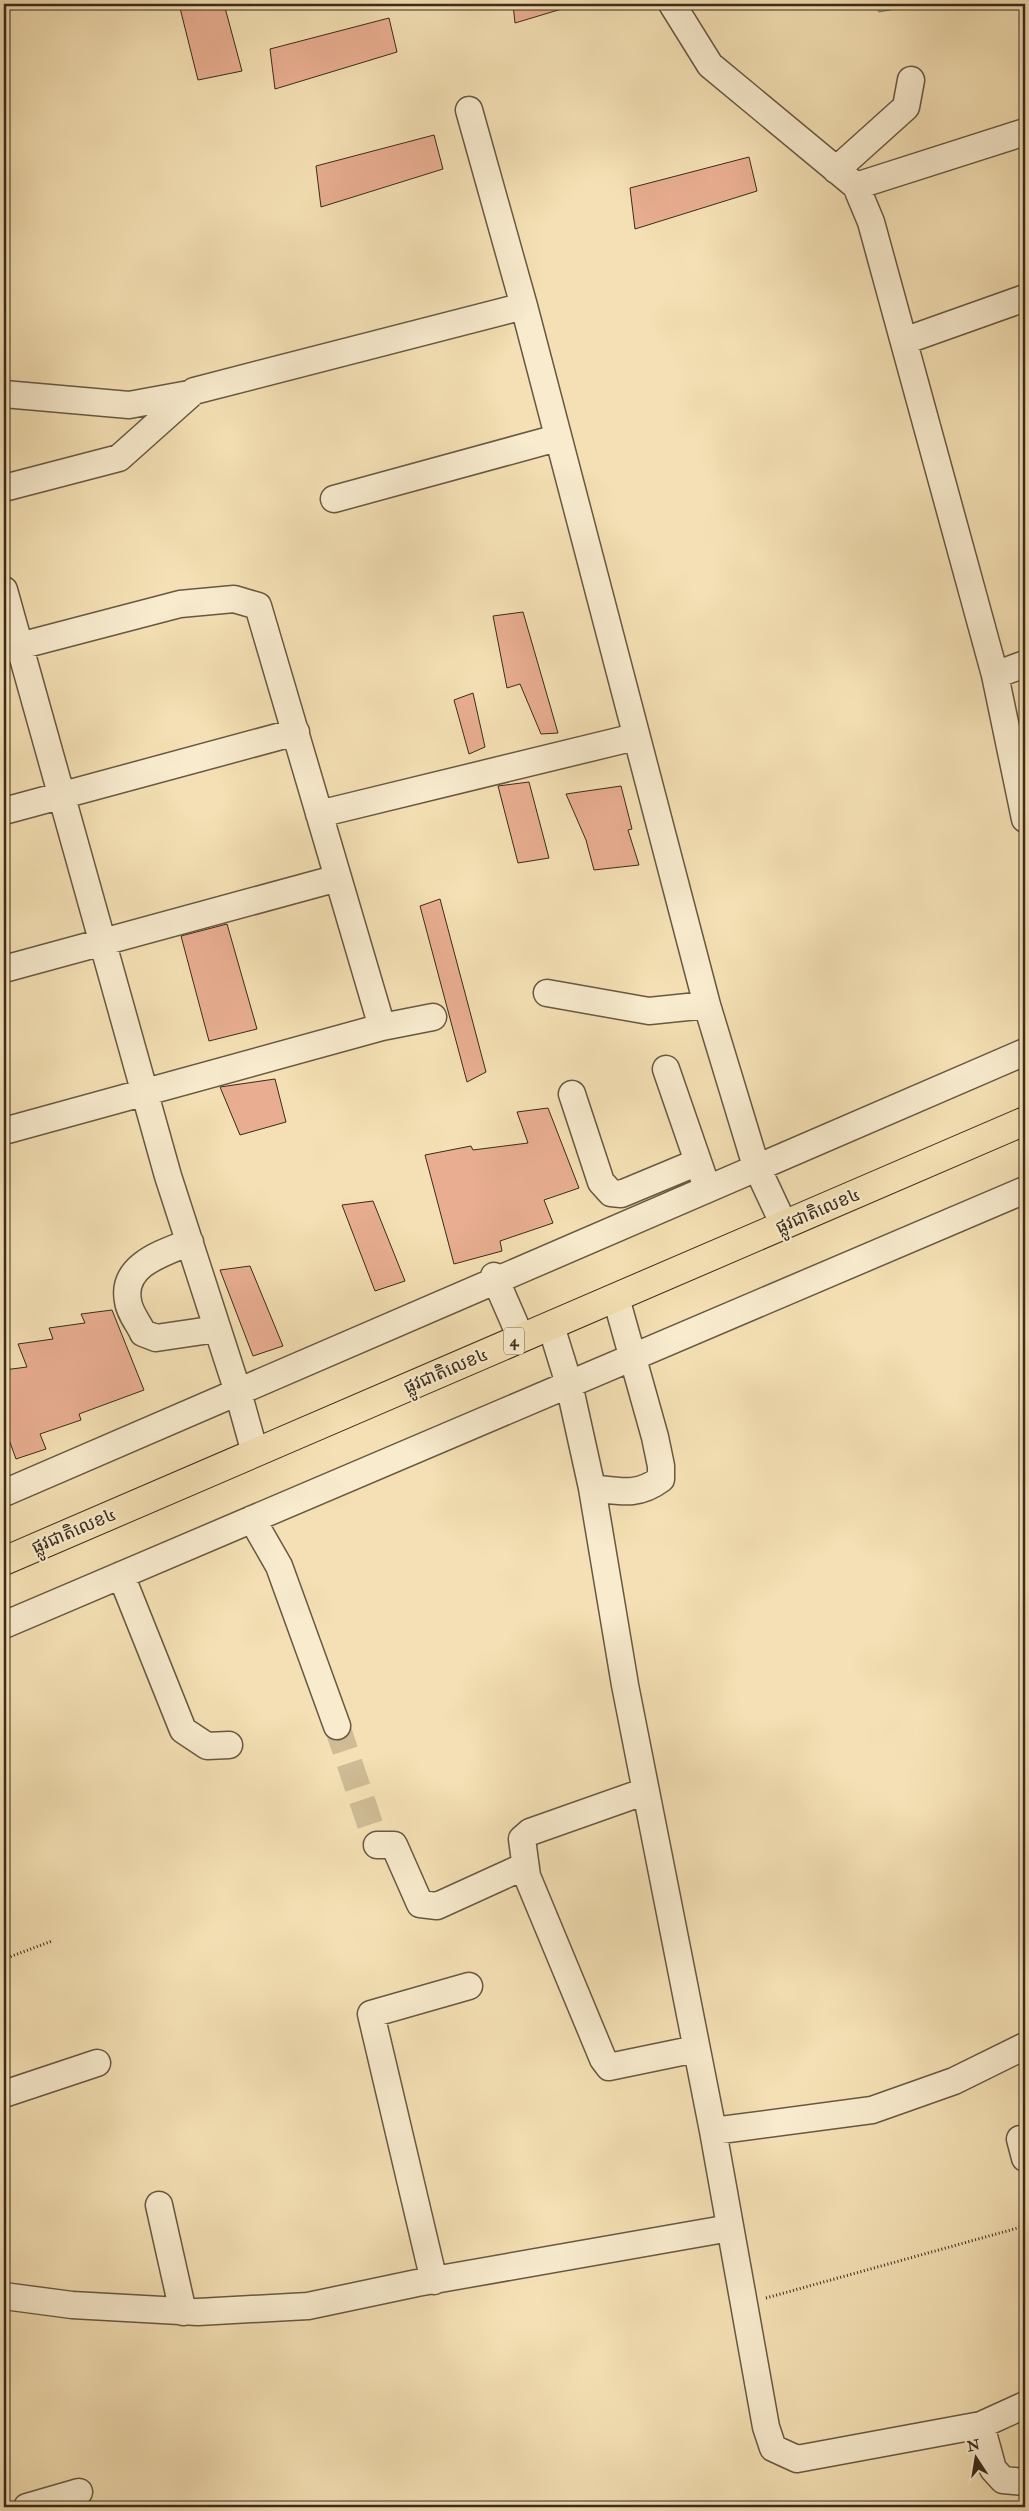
<svg xmlns="http://www.w3.org/2000/svg" width="1029" height="2511" font-family="'IM FELL Double Pica','Noto Sans Khmer',serif">
  <style>
    .water { fill: #9cbda9; stroke: #748371 }
    .building { fill: #e9ae91; stroke: #392b1c }
    .lines { fill: none; stroke-linecap: round; stroke-linejoin: round }
    .minor-tunnel { stroke: #cfbc96; stroke-width: 26; stroke-dasharray: 26 13; stroke-linecap: butt }
    .minor-casing { stroke: #685842; stroke-width: 29 }
    .highway-casing { stroke: #392b1c; stroke-width: 30 }
    .path { stroke: #392b1c; stroke-width: 3; stroke-dasharray: 1 2.5; stroke-linecap: butt }
    .minor { stroke: #f8ebce; stroke-width: 26 }
    .highway { stroke: #f4e0b4; stroke-width: 28 }
    .labels { text-anchor: middle; dominant-baseline: central; stroke-width: 4.5; stroke-linejoin: round; paint-order: stroke }
    .shield { fill: #f8ebce; stroke: #726551; stroke-width: 1 }
    .shield-label { font-size: 16px; font-weight: bold; fill: #392b1c }
    .street-label { font-size: 18px; fill: #392b1c; stroke: #f8ebce }
  </style>
  <rect width="100%" height="100%" fill="#f4e0b4"/>
  <filter id="stains"><feTurbulence type="fractalNoise" baseFrequency=".004" numOctaves="4"/><feColorMatrix values="0 0 0 0 .2 0 0 0 0 .09 0 0 0 0 .02 0 0 0 .5 -.17"/></filter>
  <radialGradient id="worn" r=".72"><stop offset=".6" stop-color="#630" stop-opacity="0"/><stop offset="1" stop-color="#630" stop-opacity=".3"/></radialGradient>
  <path class="water" d="M875,4H922L879,12Z"/>
  <path class="building" d="M179,4H224L242,71L198,80Z
    M513,4H564L565,8L515,23Z
    M389,18L397,52L275,89L270,49Z
    M434,135L443,169L321,207L316,166Z
    M749,157L757,191L635,229L630,188Z
    M523,612L558,733L541,734L520,684L507,688L493,616Z
    M473,693L485,747L469,754L454,700Z
    M529,782L549,858L518,863L498,786Z
    M621,786L632,829L628,830L639,865L594,870L586,840L566,794Z
    M440,899L486,1072L467,1082L420,906Z
    M227,924L257,1029L209,1041L181,936Z
    M275,1079L286,1122L240,1135L220,1087Z
    M548,1108L579,1188L544,1200L553,1223L500,1241L502,1251L454,1264L425,1155L471,1146L473,1150L528,1143L517,1112Z
    M373,1201L405,1281L375,1291L342,1205Z
    M250,1266L283,1346L253,1356L220,1270Z
    M112,1310L144,1390L79,1414L81,1420L40,1434L46,1449L16,1459L4,1426V1370L27,1367L18,1344L53,1339L49,1328L85,1323L81,1314Z"/>
  <g class="lines">
    <path class="minor-tunnel" d="M337,1726L377,1845"/>
    <g class="minor-casing">
      <path id="minor" d="M672,4L710,65L856,186L871,222L995,675L1025,819
        M469,110L524,306L707,1005L755,1163L784,1225
        M836,170L906,107L911,80
        M856,186L1025,132
        M904,341L1025,298
        M4,394L129,405L189,394
        M4,488L119,458L194,391L524,306
        M334,499L557,438
        M4,590L168,1176L238,1392L255,1453
        M4,650L180,604L234,599L258,606L382,1027
        M995,675L1025,664
        M4,811L296,732
        M319,814L635,737
        M4,969L338,878
        M547,993L649,1011L707,1005
        M666,1069L704,1179
        M572,1094L601,1182L611,1193L621,1194L698,1162
        M4,1131L382,1027L433,1017
        M190,1242C163,1253 121,1265 128,1301C129,1312 139,1324 143,1333L156,1338L217,1329
        M494,1276L521,1338
        M551,1326L569,1384L592,1488L625,1685L713,2131L766,2427L773,2448L797,2459L981,2425L1025,2405
        M592,1488C619,1491 637,1497 661,1479V1466L655,1437L616,1298
        M4,1493L1025,1052
        M252,1519L279,1566L337,1726
        M121,1575L183,1730L207,1746L229,1745
        M4,1625L1025,1190
        M377,1845H394L420,1904L437,1906L516,1870L521,1871L527,1876L603,2059L609,2067L696,2049
        M527,1876L522,1839L530,1832L646,1791
        M4,2094L97,2063
        M713,2131L872,2110L954,2081L1025,2046
        M1020,2139L1025,2158
        M159,2205L183,2312
        M434,2281L371,2014L469,1986
        M4,2296L72,2305L198,2312L308,2306L417,2283L730,2228
        M981,2425L993,2469L1003,2480L1025,2482
        M27,2507L79,2492"/>
    </g>
    <g class="highway-casing">
      <path id="highway" d="M4,1561L1025,1121"/>
    </g>
    <path class="path" d="M4,1959L52,1941
      M766,2298L1025,2226"/>
    <use href="#minor" class="minor"/>
    <use href="#highway" class="highway"/>
  </g>
  <g class="labels">
    <rect class="shield" x="504" y="1327.5" width="20" height="27" rx="4"/>
    <g class="shield-label">
      <text x="514" y="1341">4</text>
    </g>
    <g class="street-label">
      <text transform="translate(818 1211) rotate(-23)">ផ្លូវជាតិលេខ៤</text>
      <text transform="translate(446 1371) rotate(-23)">ផ្លូវជាតិលេខ៤</text>
      <text transform="translate(74 1531) rotate(-23)">ផ្លូវជាតិលេខ៤</text>
    </g>
  </g>
  <rect width="1029" height="2511" fill="none" stroke="#f4e0b4" stroke-width="20"/>
  <rect x="5" y="5" width="1019" height="2501" fill="none" stroke="#392b1c" stroke-width="2.5"/>
  <rect x="10" y="10" width="1009" height="2491" fill="none" stroke="#392b1c"/>
  <g transform="translate(976 2458) rotate(348)" stroke="#f8ebce" stroke-width="4" paint-order="stroke">
  <path d="M0-4L9 19L0 12L-9 19Z" fill="#392b1c"/>
  <text y="-8" font-size="14" font-weight="bold" text-anchor="middle" fill="#392b1c">N</text>
  </g>
  <rect width="100%" height="100%" filter="url(#stains)"/>
  <rect width="100%" height="100%" fill="url(#worn)"/>
</svg>
